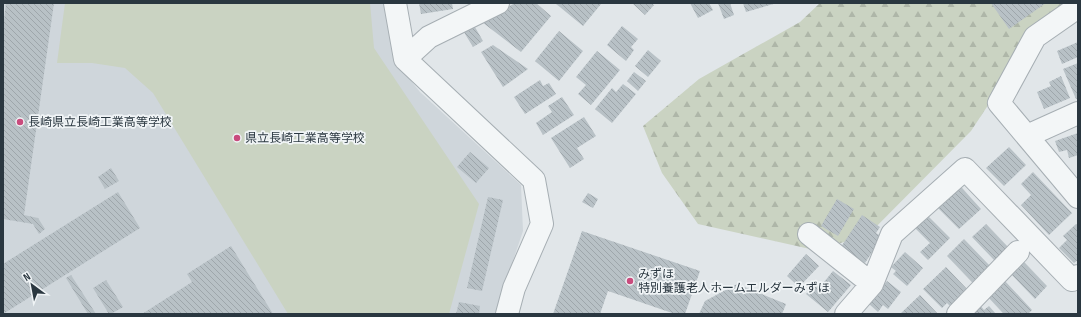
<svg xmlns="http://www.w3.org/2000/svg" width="1081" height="317" font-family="'Sofia Sans Condensed','Noto Sans JP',sans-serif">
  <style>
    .built { fill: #cfd6db }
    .grass { fill: #cad3c2 }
    .forest { fill: url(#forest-firs) }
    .building { fill: url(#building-back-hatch) }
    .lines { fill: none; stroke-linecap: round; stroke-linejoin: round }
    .street-casing { stroke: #a6aeb3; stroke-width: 24 }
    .street { stroke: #f3f6f7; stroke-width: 22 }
    .poi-dot { fill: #c94b7d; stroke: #f0f4f6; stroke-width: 1.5 }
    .labels { text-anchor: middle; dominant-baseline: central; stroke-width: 3.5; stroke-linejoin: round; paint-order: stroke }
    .poi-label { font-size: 12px; fill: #2a3740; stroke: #f0f4f6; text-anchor: start }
  </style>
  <defs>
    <pattern id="forest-firs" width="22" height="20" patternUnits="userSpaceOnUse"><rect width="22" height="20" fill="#cad3c2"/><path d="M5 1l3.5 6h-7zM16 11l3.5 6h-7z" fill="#aeb6a8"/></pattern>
    <pattern id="building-back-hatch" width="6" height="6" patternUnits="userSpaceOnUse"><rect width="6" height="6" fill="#b8c1c6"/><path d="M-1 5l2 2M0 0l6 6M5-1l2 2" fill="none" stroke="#9ea6ab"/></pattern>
  </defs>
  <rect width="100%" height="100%" fill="#e1e6e9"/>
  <path class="built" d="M3,3H388L398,65L420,92L521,185L523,231L495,314H3Z"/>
  <path class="grass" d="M65,3H370L374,48L479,204L449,314H288L153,93L125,68L92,63H57Z"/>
  <path class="forest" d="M820,3H1070L1010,72L971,131L865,238L810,249L698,224L662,173L643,126L699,79L800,22Z"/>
  <path class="building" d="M6,3H54L24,215L38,218L45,229L39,234L33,224L3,219V28Z
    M419,3H452L453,9L421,14Z
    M515,3H536L551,16L521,52L482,22Z
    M555,3H600L601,4L583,26Z
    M632,3H651L654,5L645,15Z
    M690,3H709L713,10L698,18Z
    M718,3H730L734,15L724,19Z
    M743,3H777L746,12Z
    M991,3H1046L1009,29Z
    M472,22L483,41L473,47L462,29Z
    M622,26L638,39L631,47L634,50L626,61L607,45Z
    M559,31L583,51L559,81L535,61Z
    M1078,42V57L1062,64L1057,51Z
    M493,45L528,69L503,87L481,52Z
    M648,50L661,61L648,77L635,66Z
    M597,51L620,70L591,105L578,94L586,85L576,77Z
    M1078,63V98L1076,99L1063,69Z
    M634,72L646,81L638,91L627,81Z
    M1061,76L1070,98L1044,109L1037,92L1051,86L1049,82Z
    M540,80L543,86L549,83L556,94L525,114L514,97Z
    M623,84L636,94L612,123L595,109L612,88L616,92Z
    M562,97L574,115L543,135L536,123L552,112L548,106Z
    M584,117L596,136L577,148L584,159L570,168L551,138Z
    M1078,133V155L1069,158L1067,150L1059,152L1055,141Z
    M1009,147L1026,165L1004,186L986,168Z
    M470,152L489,168L476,183L457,167Z
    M111,168L119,181L105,189L98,177Z
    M1033,172L1072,213L1049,235L1021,205L1031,195L1021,184Z
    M961,187L981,209L959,229L938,208Z
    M118,192L140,228L3,314V264Z
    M588,193L598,199L593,208L582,202Z
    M488,197L503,200L482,291L467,288Z
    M837,199L854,209L838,236L821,226Z
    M862,215L880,227L876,233L882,237L865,263L841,247Z
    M928,216L950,238L928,260L920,252L930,243L915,228Z
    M986,224L1009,248L995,261L972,237Z
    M1076,224L1078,226V260L1074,263L1059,248L1067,240L1063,236Z
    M582,231L700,271L685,314H675L608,291L600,314H553Z
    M964,239L990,266L973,283L947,256Z
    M231,246L273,314H142L192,282L187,274Z
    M905,252L923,268L907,286L893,274L896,271L891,267Z
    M806,254L819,266L799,287L787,276Z
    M1022,260L1047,286L1035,299L1009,272Z
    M946,267L967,289L950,306L947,303L942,308L923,289Z
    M833,271L851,285L828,312L806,294L815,283L820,287Z
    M71,275L96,314H88L66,278Z
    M106,280L123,307L111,314H109L93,288Z
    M1004,280L1032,310L1028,314H1004L987,296Z
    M887,281L901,292L888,309L883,305L878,312L869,304Z
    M737,284L786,304L782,314H699L705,301Z
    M920,295L938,314H900Z
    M459,302L480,306L479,314H456Z
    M980,305L984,310L989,306L996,314H970Z"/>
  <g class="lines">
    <g class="street-casing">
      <path id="street" d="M395,3L405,59L534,180L542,224L514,288L507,314
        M1078,7L1035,37L999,103L1078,197
        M405,59L429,37L498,3
        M1027,136L1078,113
        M809,234L872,284
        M846,314L872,284L892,234L965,169L1072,280L1078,276
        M958,314L1018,252"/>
    </g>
    <use href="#street" class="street"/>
  </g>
  <g class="poi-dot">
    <circle cx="20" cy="122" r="4"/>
    <circle cx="237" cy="138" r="4"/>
    <circle cx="630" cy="281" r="4"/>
  </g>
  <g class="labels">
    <g class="poi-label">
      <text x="28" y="122">長崎県立長崎工業高等学校</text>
      <text x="245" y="138">県立長崎工業高等学校</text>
      <text x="638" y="274">みずほ<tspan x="638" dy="14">特別養護老人ホームエルダーみずほ</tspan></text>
    </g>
  </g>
  <rect width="1081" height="317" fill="none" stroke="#2a3740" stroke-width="8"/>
  <g transform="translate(32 285) rotate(328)" stroke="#f0f4f6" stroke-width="3" paint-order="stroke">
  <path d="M0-3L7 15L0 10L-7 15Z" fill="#2a3740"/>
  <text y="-6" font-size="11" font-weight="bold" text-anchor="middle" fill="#2a3740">N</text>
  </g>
</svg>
